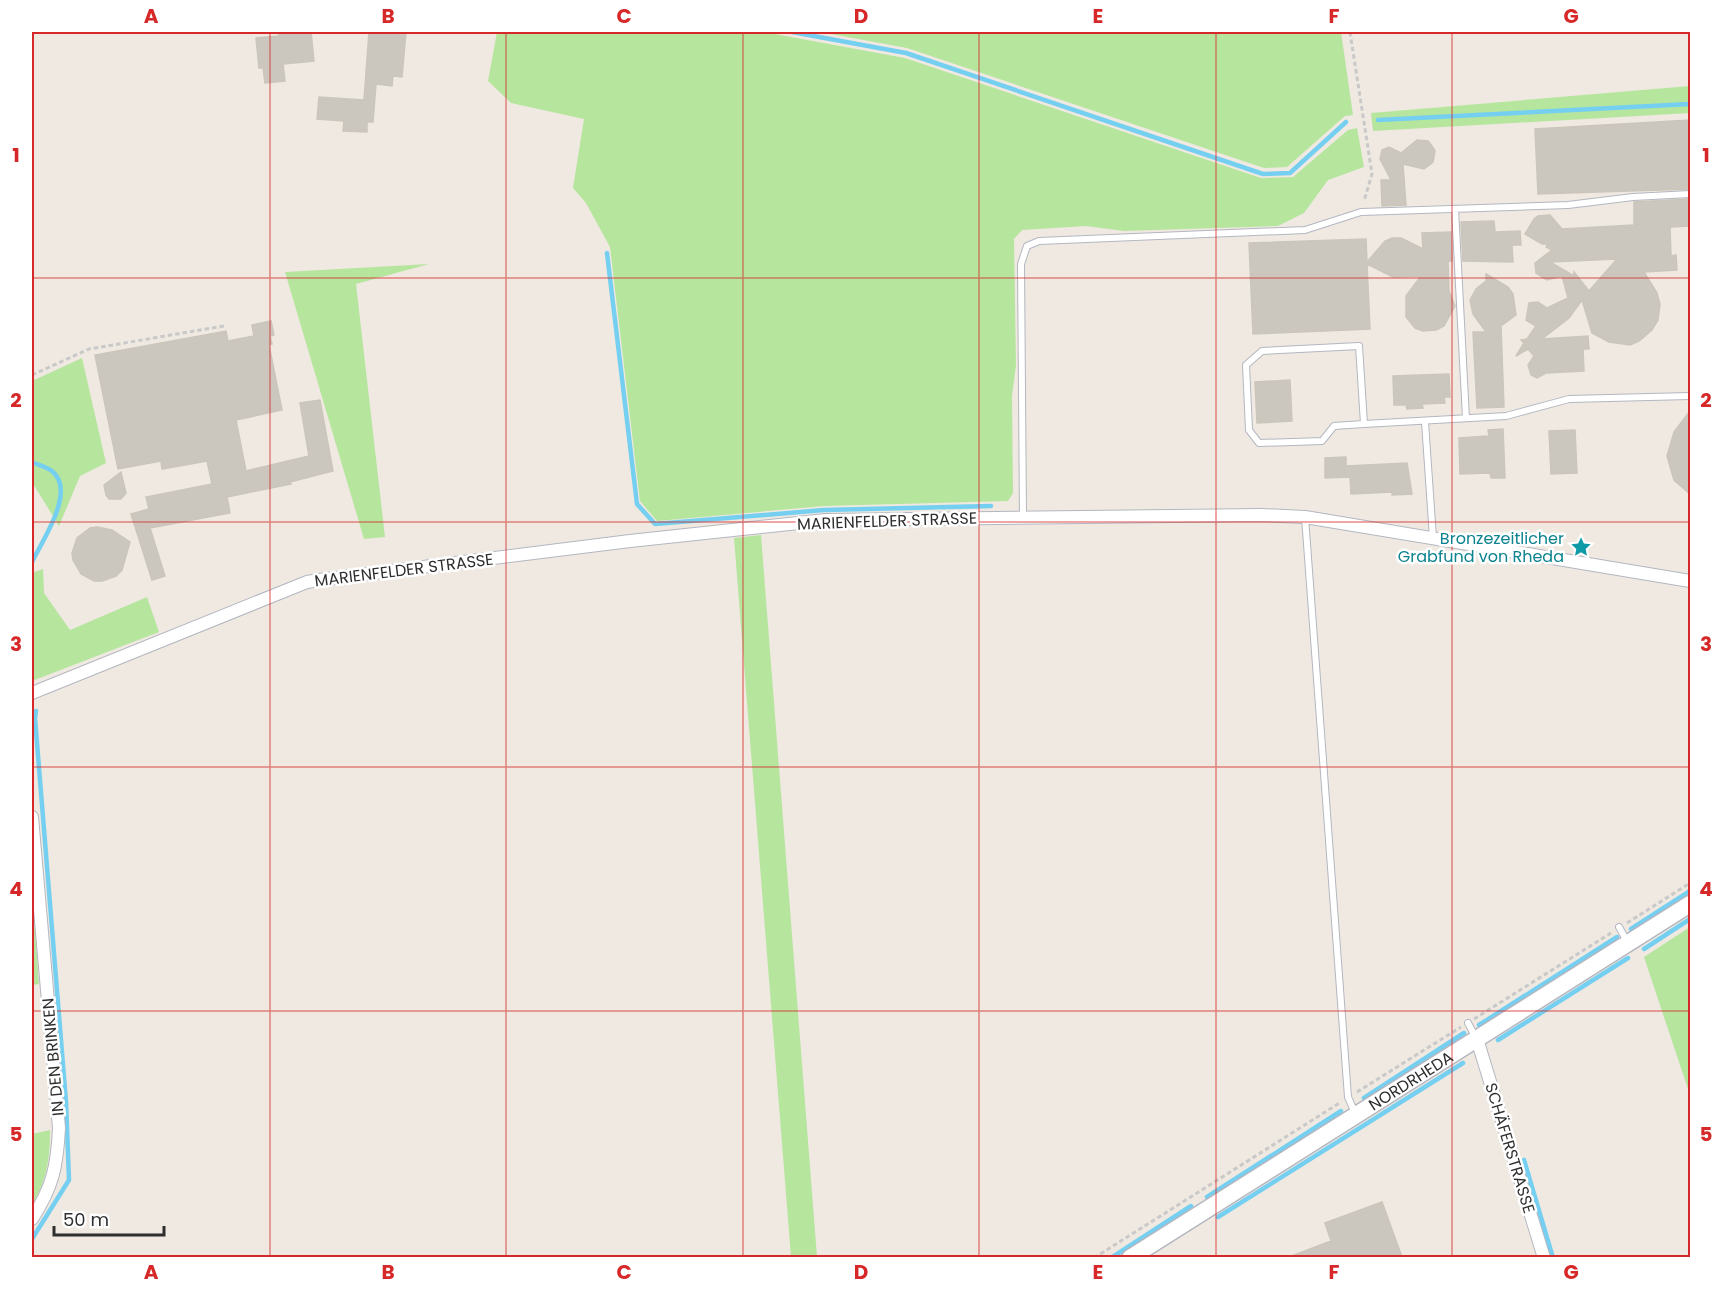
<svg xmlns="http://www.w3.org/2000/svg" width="1722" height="1289" font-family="Poppins,sans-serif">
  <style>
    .green { fill: #b6e59e }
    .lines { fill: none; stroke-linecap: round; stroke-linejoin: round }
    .stream { stroke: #75cff0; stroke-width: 4.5 }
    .building { fill: #cbc7bf; stroke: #cbc5ba; stroke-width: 1.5; fill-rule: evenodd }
    .service-casing { stroke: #b4b7c1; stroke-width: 8 }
    .minor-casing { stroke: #b4b7c1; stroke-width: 14 }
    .secondary-casing { stroke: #b4b7c1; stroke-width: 19 }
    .path { stroke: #c9c9c9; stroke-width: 3; stroke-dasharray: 4.5 3; stroke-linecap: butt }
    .service { stroke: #fff; stroke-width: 6 }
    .minor { stroke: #fff; stroke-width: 12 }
    .secondary { stroke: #fff; stroke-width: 16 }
    .grid { fill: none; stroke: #d62828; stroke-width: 1.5; stroke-opacity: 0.55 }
    .labels { text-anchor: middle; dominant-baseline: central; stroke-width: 5; stroke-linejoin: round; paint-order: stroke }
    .street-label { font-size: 16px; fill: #2e2e2e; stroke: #fff }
    .culture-label { font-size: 16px; fill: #0d838f; stroke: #fff; text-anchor: end }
    .neatline { fill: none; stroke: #d62828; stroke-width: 2 }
    .grid-label { font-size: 20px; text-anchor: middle; font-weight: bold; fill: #d62828 }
  </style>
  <rect width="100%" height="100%" fill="#efe9e1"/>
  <path class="green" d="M497,32H764L905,58L1261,178L1293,177L1348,130L1357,128L1364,167L1328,180L1304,213L1278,226L1124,231L1086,226L1022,230L1014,239L1016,365L1012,396L1013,493L1008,501L824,506L657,521L640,501L610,247L586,203L573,188L584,119L511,103L488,81Z
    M820,32H1341L1353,115L1345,116L1287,167L1264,168L907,48Z
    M1690,86V113L1373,131L1371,113Z
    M429,264L356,284L385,537L364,539L285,272Z
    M82,358L106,463L80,476L59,526L32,482V381Z
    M761,535L817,1257H791L734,538Z
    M43,569L44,593L70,630L147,597L159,632L32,681V573Z
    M32,892L39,984L32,985Z
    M1690,927V1095L1644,957Z
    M50,1130C50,1159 47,1180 32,1205V1134Z"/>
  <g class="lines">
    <path class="stream" d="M792,32L906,53L1263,174L1290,173L1346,122
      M1378,120L1690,104
      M607,253L637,504L655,524L824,510L991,506
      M32,462C38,465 48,467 53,472C76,492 42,541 32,562
      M1631,929L1690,891
      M1644,949L1690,919
      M1479,1025L1617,937
      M1498,1040L1628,958
      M1364,1098L1464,1033
      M1524,1160L1553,1258
      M1207,1197L1341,1111
      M1218,1217L1463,1063
      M32,1239L69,1180L66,1102L35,718L36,711
      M1111,1258L1191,1206"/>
  </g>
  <path class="building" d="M278,32H311L314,61L283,64L285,81L265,83L263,68H259L256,38L279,36Z
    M369,32H406L402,77L393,76L392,86L376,84L373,122H367V132L343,131L344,121L317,119L319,97L364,100Z
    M1690,120V189L1538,194L1535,129Z
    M1417,140L1428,141L1432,146L1435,151L1433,162L1424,169L1403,164L1406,205L1382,206L1381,180H1391L1380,159L1382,150L1389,147L1401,153Z
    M1690,199V226L1670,227L1671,256L1676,255L1677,270L1644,272L1657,293L1660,304L1658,320L1652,330L1639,341L1630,345L1609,342L1592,333L1582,300L1569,318L1542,339L1588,336L1589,349H1583L1584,371L1546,373L1537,378L1531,375L1528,365L1534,356L1528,349L1516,356L1524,343L1521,340L1527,339L1536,326L1526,320L1529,303L1538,302L1547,308L1568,298L1562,276L1547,280L1536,273L1535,263L1552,250L1546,247L1548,244H1542L1525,234L1534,219L1538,216L1550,215L1562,229L1634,225V202ZM1617,259L1589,291L1574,272V276L1550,262Z
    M1494,221L1495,232L1520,231L1521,245H1512L1513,262L1463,261L1461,222Z
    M1451,232L1452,261H1448L1449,291L1455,306L1444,326L1436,330L1423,331L1415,328L1406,317V296L1421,276L1393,277L1367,264L1370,329L1253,334L1249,243L1366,239L1367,262L1385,241L1392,238H1401L1423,249L1422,233Z
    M1486,274L1508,287L1513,294L1516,315L1501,326L1504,407L1477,408L1473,332H1486L1473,314L1470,300L1476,289L1486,281Z
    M271,321L274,335L270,336L272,344L269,345L282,410L236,420L246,471L309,456L300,403L320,400L333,471L290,482L291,484L227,497L230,513L150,528L165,576L152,580L131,514L149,509L146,497L212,484L207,461L162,469L161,461L118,469L95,355L226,331L228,341L254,336L252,325Z
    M1449,374L1450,397H1444L1445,403L1422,404L1423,408L1407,409L1406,405H1394L1393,376Z
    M1290,380L1292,421L1257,423L1255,382Z
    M1690,411V494L1674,480L1667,456L1674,432Z
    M1503,429L1505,478H1491L1490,473L1460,474L1459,438L1489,436L1488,430Z
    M1575,430L1577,473L1551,474L1549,431Z
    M1346,457V466L1407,463L1412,494L1392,495V492L1351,494L1350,477L1325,478V458Z
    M121,472L126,493L121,499H109L106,495L104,485Z
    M97,527L112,530L130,542L122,570L116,576L102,581H94L81,574L73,560L72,553L77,538L90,528Z
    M1382,1202L1402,1257H1289L1331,1241L1325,1223Z"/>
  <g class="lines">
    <g class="service-casing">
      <path id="service" d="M1455,209L1466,418
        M1425,422L1433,538
        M1364,424L1334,426L1322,441L1259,443L1249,430L1246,365L1262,351L1359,346L1364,424L1506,416L1569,399L1690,396
        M1305,517L1348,1097L1355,1113
        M1023,518L1021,264L1027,246L1039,241L1305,230L1361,212L1568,205L1633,197L1690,194
        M1619,927L1628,943
        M1468,1023L1476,1038"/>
    </g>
    <g class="minor-casing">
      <path id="minor" d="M32,693L307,582L319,580L630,541L826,520L1262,515L1305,517L1690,581
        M32,817L59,1128C57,1167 53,1186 32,1219
        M1477,1039L1544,1258"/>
    </g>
    <g class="secondary-casing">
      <g id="secondary">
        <path id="s1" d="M1130,1258L1690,904"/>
      </g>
    </g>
    <path class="path" d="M1350,32L1372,174L1364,201
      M32,375L89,349L224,326
      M1627,923L1690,883
      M1474,1019L1611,933
      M1357,1092L1461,1027
      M1094,1258L1341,1102"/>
    <use href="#service" class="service"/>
    <use href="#minor" class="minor"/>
    <use href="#secondary" class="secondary"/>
  </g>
  <path class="grid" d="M270,32V1258M506,32V1258M743,32V1258M979,32V1258M1216,32V1258M1452,32V1258M32,278H1690M32,522H1690M32,767H1690M32,1011H1690"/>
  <defs>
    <g id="sight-bare" transform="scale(1.62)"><path d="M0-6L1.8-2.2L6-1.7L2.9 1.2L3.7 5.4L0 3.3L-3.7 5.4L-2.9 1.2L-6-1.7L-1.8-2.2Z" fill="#0f9aa8" stroke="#fff" stroke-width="2.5" paint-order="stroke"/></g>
  </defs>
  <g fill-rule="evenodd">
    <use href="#sight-bare" x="1581" y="547"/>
  </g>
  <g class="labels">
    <g class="street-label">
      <text transform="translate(887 521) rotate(-2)">MARIENFELDER STRASSE</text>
      <text transform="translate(404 570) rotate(-7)">MARIENFELDER STRASSE</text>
      <text transform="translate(53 1057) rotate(-95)">IN DEN BRINKEN</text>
      <text stroke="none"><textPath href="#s1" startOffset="332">NORDRHEDA</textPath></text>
      <text transform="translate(1510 1148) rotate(73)">SCHÄFERSTRASSE</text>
    </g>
    <g class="culture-label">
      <text x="1564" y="538">Bronzezeitlicher<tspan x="1564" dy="18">Grabfund von Rheda</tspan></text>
    </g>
  </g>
  <rect width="1722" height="1289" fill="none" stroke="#ffffff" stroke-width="66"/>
  <path d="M54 1226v9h110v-9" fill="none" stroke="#2e2e2e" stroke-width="3"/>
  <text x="63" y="1226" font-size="18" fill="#2e2e2e" stroke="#ffffff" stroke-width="4.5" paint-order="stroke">50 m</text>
  <rect x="33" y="33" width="1656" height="1223" class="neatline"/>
  <g class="grid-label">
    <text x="151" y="23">A</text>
    <text x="388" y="23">B</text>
    <text x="624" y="23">C</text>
    <text x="861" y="23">D</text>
    <text x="1098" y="23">E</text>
    <text x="1334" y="23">F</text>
    <text x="1571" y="23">G</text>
    <text x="16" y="162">1</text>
    <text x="1706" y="162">1</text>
    <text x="16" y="407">2</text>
    <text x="1706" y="407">2</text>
    <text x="16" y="651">3</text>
    <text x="1706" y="651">3</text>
    <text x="16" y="896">4</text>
    <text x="1706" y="896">4</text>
    <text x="16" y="1141">5</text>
    <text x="1706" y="1141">5</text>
    <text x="151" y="1279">A</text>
    <text x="388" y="1279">B</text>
    <text x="624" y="1279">C</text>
    <text x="861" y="1279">D</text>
    <text x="1098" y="1279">E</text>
    <text x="1334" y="1279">F</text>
    <text x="1571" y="1279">G</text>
  </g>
</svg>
